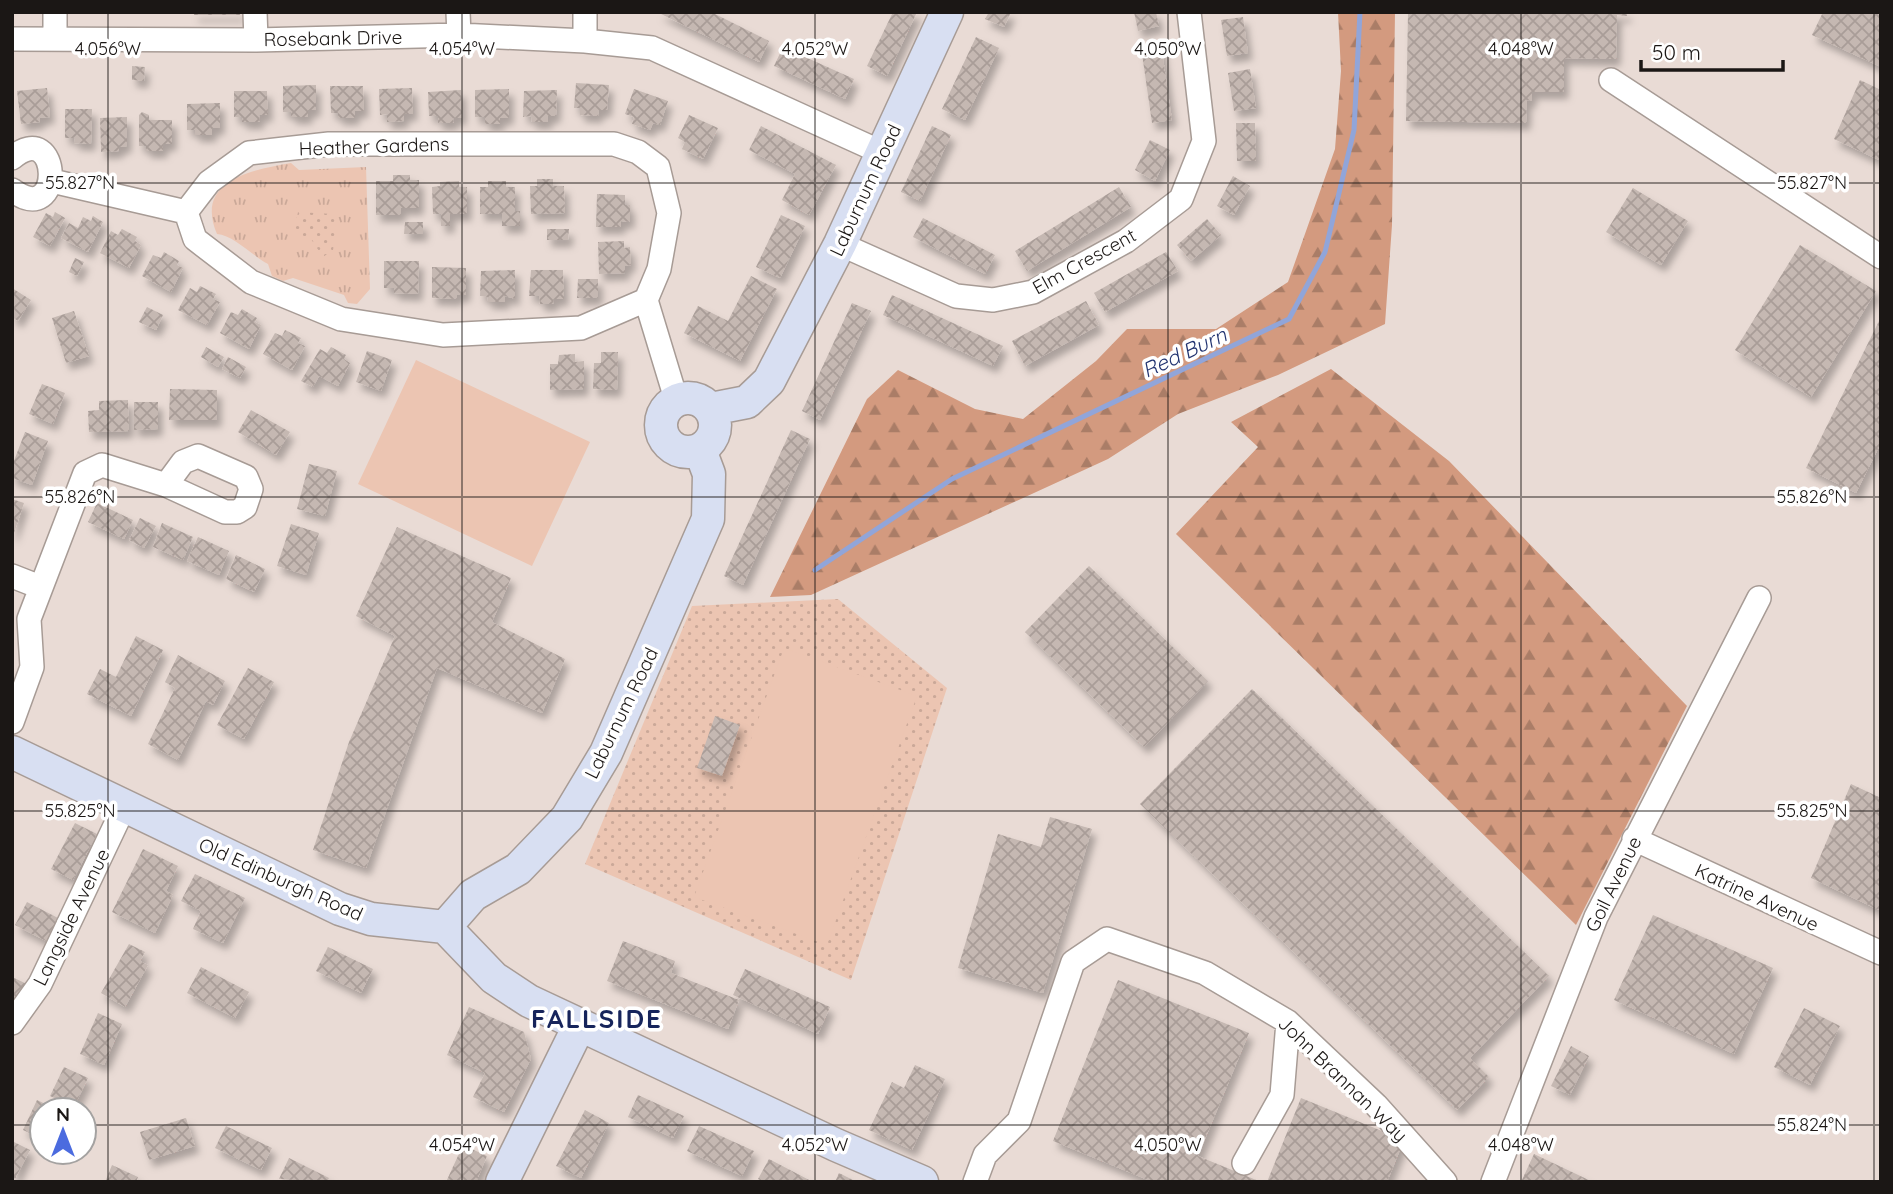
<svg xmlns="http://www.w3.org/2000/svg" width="1893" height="1194" font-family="Quicksand,sans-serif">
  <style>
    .grass { fill: url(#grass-tufts) }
    .forest { fill: url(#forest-firs) }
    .park { fill: url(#park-dots) }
    .pitch { fill: #ecc5b2 }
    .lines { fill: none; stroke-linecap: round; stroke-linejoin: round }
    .stream { stroke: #91a5d9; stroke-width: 5 }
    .building { fill: url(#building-cross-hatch); filter: url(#shadow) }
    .street-casing { stroke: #a79b95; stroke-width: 26 }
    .secondary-casing { stroke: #a79b95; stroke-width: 35 }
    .street { stroke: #fff; stroke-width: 23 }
    .secondary { stroke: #d8dff2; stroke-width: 32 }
    .ticks { fill: none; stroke: #1b1715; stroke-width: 2; stroke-opacity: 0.45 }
    .labels { text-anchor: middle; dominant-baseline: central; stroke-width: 7; stroke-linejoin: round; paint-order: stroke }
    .street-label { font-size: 19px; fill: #1b1715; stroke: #fff }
    .water-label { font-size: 21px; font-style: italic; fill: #213370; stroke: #fff }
    .district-label { font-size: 26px; font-weight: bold; letter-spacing: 2px; fill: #16245b; stroke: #fff }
    .ticks-label { font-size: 18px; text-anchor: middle; fill: #1b1715; stroke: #fff; stroke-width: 7; stroke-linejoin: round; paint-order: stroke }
  </style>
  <defs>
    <pattern id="grass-tufts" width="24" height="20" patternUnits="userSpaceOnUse" patternTransform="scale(1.75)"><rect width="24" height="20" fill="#ecc5b2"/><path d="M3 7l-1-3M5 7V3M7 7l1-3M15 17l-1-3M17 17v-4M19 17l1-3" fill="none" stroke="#caa898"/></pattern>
    <pattern id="forest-firs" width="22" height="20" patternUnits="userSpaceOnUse" patternTransform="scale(1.75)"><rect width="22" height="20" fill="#d39a7f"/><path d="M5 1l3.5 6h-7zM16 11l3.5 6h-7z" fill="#aa7d67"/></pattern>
    <pattern id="park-dots" width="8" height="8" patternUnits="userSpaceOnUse" patternTransform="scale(1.75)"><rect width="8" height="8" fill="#ecc5b2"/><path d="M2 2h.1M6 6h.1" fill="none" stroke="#caa898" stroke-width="1.8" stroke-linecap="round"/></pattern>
    <pattern id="building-cross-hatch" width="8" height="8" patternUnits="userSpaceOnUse" patternTransform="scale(1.75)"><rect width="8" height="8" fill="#c5b8b2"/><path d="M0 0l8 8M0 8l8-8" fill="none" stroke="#a99d98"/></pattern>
    <filter id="shadow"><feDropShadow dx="4.5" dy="7" stdDeviation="3.5" flood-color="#0004"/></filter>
  </defs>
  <rect width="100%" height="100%" fill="#e9dbd5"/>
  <path class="grass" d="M291,163L299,170L366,167L370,289L357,304L348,303L344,295L293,278L283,281L272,276L268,264C253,256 233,235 217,234C194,180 252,170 291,163Z"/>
  <path class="forest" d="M1338,12H1395L1392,225L1385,324L1278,375L1178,414L1108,459L811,595L770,597L867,399L898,370L975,409L1023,419L1096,361L1127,329H1216L1288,282L1335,149L1341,71Z
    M1331,369L1449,461L1687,706L1576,925L1176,534L1258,447L1231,422Z"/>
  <path class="park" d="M298,212L333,214L338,221L333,250L323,257L311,239L293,237Z
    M838,599L947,688L851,980L585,864L692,606Z"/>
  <path class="pitch" d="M416,360L590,442L532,566L358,484Z
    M784,648L917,696L827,945L694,897Z"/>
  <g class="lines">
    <path class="stream" d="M815,570L952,479L1289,319L1325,252L1354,130L1360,12"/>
  </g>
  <path class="building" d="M194,12H240V15H194Z
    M657,12H711L769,41L759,62Z
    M893,12H917L887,76L867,66Z
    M989,12H1011L1004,27L985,19Z
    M1134,12H1156L1159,26L1138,31Z
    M1408,12H1627V16L1617,15L1616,59L1564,58V92H1532V101L1527,100L1526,123L1406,121Z
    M1823,12H1881V67L1812,35Z
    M1243,17L1248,53L1227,56L1221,20Z
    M976,37L999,48L965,120L942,109Z
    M1161,44L1172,120L1152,123L1141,47Z
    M783,47L854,79L845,99L774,66Z
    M132,66L145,67L144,81L132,80Z
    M1250,69L1256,108L1234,111L1228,73Z
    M1860,80L1881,90V161L1834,139Z
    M576,83L609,85L607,110H599L598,116L580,115V108H574Z
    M316,85V110H308V117H291V112H283V86Z
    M330,86H363L364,111H355V118H338V113H331Z
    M47,88L50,117L40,118V122L21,124L17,91Z
    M412,88L413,114H404V121L387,122V114L380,115L379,89Z
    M509,89V118H500V124H485V117H475V90Z
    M634,89L668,101L660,125L653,123L650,130L632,124L634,117L625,114Z
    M461,90L462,118H453L454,123H438V116H429L428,92Z
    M557,90L556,116H548V122H532L531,116L523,117L524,91Z
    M234,91H267L268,115H259L260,122H242V117H234Z
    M220,103V128H212V135H195V130H187V104Z
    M65,109H92L91,144L74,143L75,138H65Z
    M142,112L149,115V120H172V144H163V151H146V146H139V115Z
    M689,115L718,128L703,159L682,149L685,142L678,138Z
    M127,117V146L119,147V151L101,152L100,118Z
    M1236,123H1255L1256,161H1237Z
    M761,126L836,165L809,215L782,200L795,174L749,150Z
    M932,126L951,135L920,201L901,192Z
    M1150,140L1170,150L1155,181L1135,170Z
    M393,175H410V180H419V208H401V215H376V181H393Z
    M1233,176L1250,186L1234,215L1217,206Z
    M537,179H553V186H564L565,213L531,214L530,186H537Z
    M459,181V187H467V214H450V226H441V214H433L432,187L440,186V182Z
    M488,181H506V187H515V211H520V226H502V214H480V187H488Z
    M1119,187L1131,207L1027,271L1015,251Z
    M1633,188L1688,221L1661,265L1606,232Z
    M597,194L625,195V205H630V222L621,221V227H596Z
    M55,212L65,218L50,246L33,237L46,213L53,217Z
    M781,215L805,226L780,278L756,267Z
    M93,216L103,222L88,252L61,238L69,223L78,228L83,217L91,221Z
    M923,218L995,255L985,274L913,237Z
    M1207,219L1221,235L1191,261L1177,245Z
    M405,222H423V234H404Z
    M122,229L137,237L135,241L141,245L129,268L100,253L111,231L118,235Z
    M547,229H569L568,240H547Z
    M624,241V248L630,247L631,265L625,266V273L599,274L598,242Z
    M1800,245L1876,291L1811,397L1735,350Z
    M164,252L179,261L177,265L183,268L171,292L142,276L153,255L161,258Z
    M1166,252L1178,271L1105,312L1094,293Z
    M75,258L84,262L77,276L69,272Z
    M384,261H419L418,294L394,293V288H384Z
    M432,267L466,268V295H457V299L432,298Z
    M515,270V299L505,296V302H487L488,297L480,296L481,271Z
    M531,270H563L564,299H554L553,304H540L539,296H529Z
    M751,276L777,289L740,361L684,333L698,306L728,321Z
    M578,279H598V298H577Z
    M200,286L216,294L213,299L220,302L207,325L178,310L190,288L197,292Z
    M12,288L31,300L18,321L12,317Z
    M892,295L1003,346L993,366L883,315Z
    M1086,301L1099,325L1025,366L1012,341Z
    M852,303L871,311L820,420L802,411Z
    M147,307L163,315L156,330L139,322Z
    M242,309L257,318L255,322L261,325L249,349L220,333L231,312L238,315Z
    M74,311L89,356L66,363L52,318Z
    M1881,317V443L1856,493L1806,468Z
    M285,330L301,338L298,343L305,346L292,370L263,354L275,333L282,336Z
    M206,347L224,357L218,367L201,357Z
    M331,347L346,355L344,359L350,363L338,386L319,376L313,387L301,381L320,349L327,353Z
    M367,351L392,360L381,391L356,382Z
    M601,352H618L617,390L593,389L594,363H601Z
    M575,354V362L584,361V389L550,390V364H558L559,355Z
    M228,357L246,367L240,378L222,369Z
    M42,384L65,393L53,424L29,414Z
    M170,389L217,390V420H169Z
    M128,400L129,431L89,432L88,411L99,410V401Z
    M134,402H158V429L134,430Z
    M251,410L290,432L276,455L238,432Z
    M791,430L810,439L743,585L724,576Z
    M25,432L48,441L32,485L12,478V466Z
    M309,464L337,471L325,516L297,509Z
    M12,499L24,503L13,536H12Z
    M97,503L133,520L124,539L88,522Z
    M140,518L156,526L144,548L129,540Z
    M162,523L193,537L183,560L153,547Z
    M291,524L319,533L306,575L277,566Z
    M397,527L511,578L492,622L565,659L542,713L437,668L366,868L313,850L349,742L395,636L356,616Z
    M198,537L229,551L219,575L187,561Z
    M236,555L265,569L254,592L226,579Z
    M1089,566L1208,681L1144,747L1025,632Z
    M136,636L163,650L131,716L87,694L100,669L116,677Z
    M178,655L225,681L213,705L206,701L178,760L148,744L175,688L165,682Z
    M248,668L274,682L244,739L217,725Z
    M1252,689L1549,976L1470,1058L1489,1077L1457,1110L1140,804Z
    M715,716L740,725L722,776L697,768Z
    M1851,784L1881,798V911L1811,878Z
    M1050,817L1092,829L1043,993L958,968L998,834L1041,847Z
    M75,823L97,834L73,880L51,869Z
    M143,849L178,866L166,891L173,895L155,933L112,912Z
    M195,874L245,898L223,943L193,929L201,911L181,901Z
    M27,902L58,918L46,941L15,925Z
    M1653,915L1773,968L1734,1054L1614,1000Z
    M623,941L675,961L671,973L739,1000L728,1029L607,981Z
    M129,944L145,952L140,961L148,965L125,1007L101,993Z
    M328,947L373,969L361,993L316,971Z
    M201,967L249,992L235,1018L187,993Z
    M745,969L830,1007L818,1034L733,995Z
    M12,977L29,985L19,1006L12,1003Z
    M1118,980L1249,1033L1198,1156L1261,1182H1153L1053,1141Z
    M469,1007L524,1032L531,1059L504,1112L473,1097L485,1073L447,1055Z
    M1804,1008L1840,1026L1810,1085L1774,1067Z
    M98,1013L122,1024L104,1065L80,1054Z
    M1571,1046L1589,1056L1570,1095L1551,1086Z
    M915,1065L945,1079L912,1150L869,1130L892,1082L904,1088Z
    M64,1067L88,1078L74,1107L50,1096Z
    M638,1095L684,1116L673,1138L628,1117Z
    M1301,1098L1404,1140L1387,1182H1267Z
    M37,1100L58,1110H42V1139L23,1130Z
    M585,1110L609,1123L581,1178L556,1166Z
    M186,1118L195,1146L149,1160L140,1132Z
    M226,1126L272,1148L261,1170L215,1148Z
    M699,1126L754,1151L742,1176L687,1151Z
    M12,1141L30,1150L15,1179L12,1177Z
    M463,1145L487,1156L476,1182H446Z
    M1534,1154L1593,1182H1521Z
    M289,1158L329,1178L327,1182L279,1179Z
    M769,1159L813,1182H764L758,1179Z
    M112,1165L138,1177L136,1182H105Z
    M839,1173L857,1182H835Z"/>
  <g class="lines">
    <g class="street-casing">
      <path id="street" d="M255,12L256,40
        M458,12L459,35
        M55,38V12
        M12,39L256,40L459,35L585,41L652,48L883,153
        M585,41V12
        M1611,80L1881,257
        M12,158C61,116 65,230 12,190
        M52,181L186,212
        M840,244L956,296L993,300L1033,292L1126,241L1181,199L1204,141L1189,12
        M646,300L659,269L669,213L658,167L638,152L614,144H329L249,153L209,182L186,212L195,239L251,282L341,319L443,335L581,328L646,300L673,389L680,399
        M12,576L40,587
        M12,722L32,667L29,619L85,473L102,465L166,485L225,512H237L245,507L251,489L246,477L198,456L183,462L166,485
        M1634,839L1881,953
        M12,1023L40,984L124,807
        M1244,1163L1282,1095L1288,1022
        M975,1182L985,1155L1019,1121L1073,962L1107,939L1205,973L1288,1022L1376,1105L1445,1182
        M1493,1182L1596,917L1759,598"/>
    </g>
    <g class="secondary-casing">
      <path id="secondary" d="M661 425a27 27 0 1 1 54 0a27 27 0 1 1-54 0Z
        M711,409L747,402L769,381L840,244L947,12
        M12,752L340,909L371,919L445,927L494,978L529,1001L836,1145L922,1182
        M445,927L473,895L518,869L567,818L606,753L708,519L709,474L700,450
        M502,1182L580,1024"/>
    </g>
    <use href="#street" class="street"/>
    <use href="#secondary" class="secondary"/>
  </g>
  <path class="ticks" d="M108,12V1182M462,12V1182M815,12V1182M1168,12V1182M1521,12V1182M1874,12V1182M12,183H1881M12,497H1881M12,811H1881M12,1125H42M84,1125H1881"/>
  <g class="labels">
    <g class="street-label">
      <text transform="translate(333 38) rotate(-1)">Rosebank Drive</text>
      <text transform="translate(374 146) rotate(-2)">Heather Gardens</text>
      <text transform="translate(865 190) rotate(-65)">Laburnum Road</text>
      <text transform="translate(1084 261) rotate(-29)">Elm Crescent</text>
      <text transform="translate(621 713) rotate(-64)">Laburnum Road</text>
      <text transform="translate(281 879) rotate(24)">Old Edinburgh Road</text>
      <text transform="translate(1613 884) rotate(-64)">Goil Avenue</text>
      <text transform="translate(1757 897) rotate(25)">Katrine Avenue</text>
      <text transform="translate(71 917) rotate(-64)">Langside Avenue</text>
      <text transform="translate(1343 1079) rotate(44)">John Brannan Way</text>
    </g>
    <g class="water-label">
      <text transform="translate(1184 352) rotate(-25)">Red Burn</text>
    </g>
    <g class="district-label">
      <text x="597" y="1018">FALLSIDE</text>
    </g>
  </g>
  <g class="ticks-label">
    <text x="108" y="55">4.056°W</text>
    <text x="462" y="55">4.054°W</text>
    <text x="815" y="55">4.052°W</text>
    <text x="1168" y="55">4.050°W</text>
    <text x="1521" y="55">4.048°W</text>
    <text x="80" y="189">55.827°N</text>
    <text x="1812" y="189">55.827°N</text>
    <text x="80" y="503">55.826°N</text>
    <text x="1812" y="503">55.826°N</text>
    <text x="80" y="817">55.825°N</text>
    <text x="1812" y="817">55.825°N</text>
    <text x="1812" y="1131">55.824°N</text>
    <text x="462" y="1151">4.054°W</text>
    <text x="815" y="1151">4.052°W</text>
    <text x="1168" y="1151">4.050°W</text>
    <text x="1521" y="1151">4.048°W</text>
  </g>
  <rect width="1893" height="1194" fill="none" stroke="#1b1715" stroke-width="28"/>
  <g transform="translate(63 1131)"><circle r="33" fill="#ffffff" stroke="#a4a2a1" stroke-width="2"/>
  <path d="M0-5L12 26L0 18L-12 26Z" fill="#4b6bdf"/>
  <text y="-10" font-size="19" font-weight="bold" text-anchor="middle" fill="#1b1715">N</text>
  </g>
  <path d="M1641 60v10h142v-10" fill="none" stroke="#1b1715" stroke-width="3.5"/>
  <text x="1652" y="60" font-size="21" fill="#1b1715" stroke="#ffffff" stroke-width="5" paint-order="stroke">50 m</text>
</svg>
